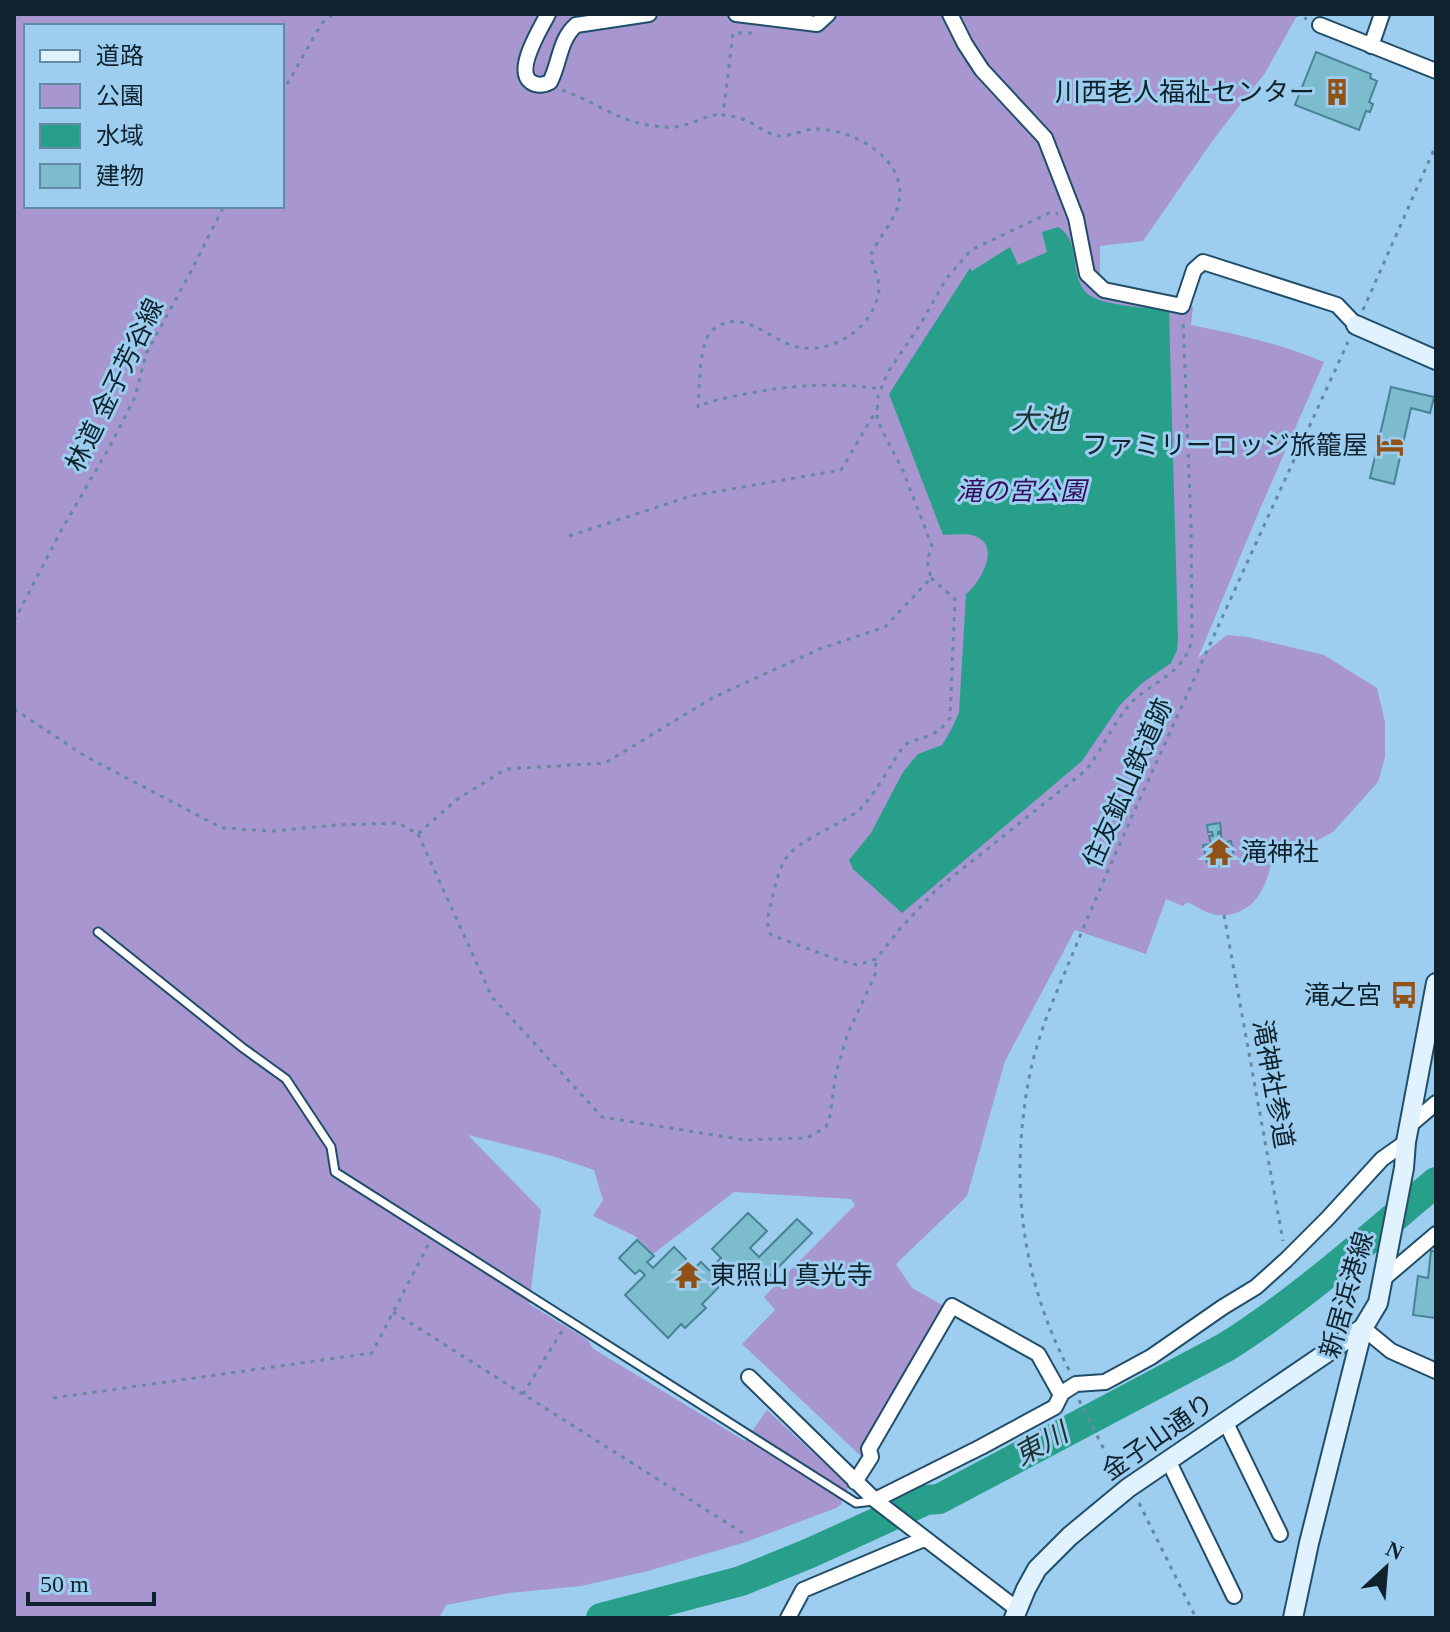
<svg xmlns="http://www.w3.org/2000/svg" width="1450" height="1632" font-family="'Times New Roman','Noto Sans JP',serif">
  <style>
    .green { fill: #a796d0; fill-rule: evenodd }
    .water { fill: #289f8b }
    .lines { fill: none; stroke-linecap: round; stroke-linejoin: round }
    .river { stroke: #289f8b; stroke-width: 30 }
    .building { fill: #7dbbce; stroke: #468495; stroke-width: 2 }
    .lane-casing { stroke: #204e6a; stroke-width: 11 }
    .street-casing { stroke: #204e6a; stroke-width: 18 }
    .secondary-casing { stroke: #204e6a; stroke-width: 22 }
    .path { stroke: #6489a1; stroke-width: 3; stroke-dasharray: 4 6; stroke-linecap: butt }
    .lane { stroke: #fff; stroke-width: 7 }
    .street { stroke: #fff; stroke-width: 14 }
    .secondary { stroke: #e0f2fe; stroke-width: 18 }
    .labels { text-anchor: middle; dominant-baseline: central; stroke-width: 6; stroke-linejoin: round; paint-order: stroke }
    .poi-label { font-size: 26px; fill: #0f222e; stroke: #9dceef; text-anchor: end }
    .street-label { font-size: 26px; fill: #0f222e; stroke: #9dceef }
    .park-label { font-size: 26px; font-style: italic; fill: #330e5f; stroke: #9dceef }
    .water-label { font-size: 28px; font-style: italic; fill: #1b332e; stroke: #9dceef }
  </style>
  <rect width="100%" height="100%" fill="#9dceef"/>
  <path class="green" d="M14,14H1298L1265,73L1213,140L1143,241L1100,246V275L1110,284L1164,294L1193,307L1191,325C1237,334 1281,344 1324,362L1257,516L1198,658L1227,635L1248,637L1324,655L1377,688L1385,722V757L1378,782L1333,832L1314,842L1274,849C1269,881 1258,917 1217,915C1207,914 1196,906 1187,902L1183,906L1166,899L1146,954L1075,930L1005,1061L967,1196L896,1264L912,1288L944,1306L865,1460L742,1344L775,1310L764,1297L855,1205L851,1199L734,1192L653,1254L635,1236L593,1216L603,1200L594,1170L552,1156L468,1135L541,1210L529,1304L588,1340L592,1348L745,1441L767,1410L849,1486L841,1500L842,1504L836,1508L746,1542L648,1571L581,1586L509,1593L446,1605L439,1618H14ZM26,26H282V206H26Z"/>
  <path class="water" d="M1058,227C1083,242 1067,276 1088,294C1101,306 1151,308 1169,310L1178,639L1177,650L1171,663L1141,684L1120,705L1082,761L902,913L853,869L849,860L871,833L903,772L918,754L942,745L951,730L959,713L966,594C980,583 1002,546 975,536C966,533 953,535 943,535L889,394L970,268L972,271L1010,247L1018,265L1047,252L1042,232Z"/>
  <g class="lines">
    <path class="river" d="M601,1618L741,1581L810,1553L926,1500L939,1499L1226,1347C1302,1299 1367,1240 1436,1182"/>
  </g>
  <path class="building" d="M1316,52L1371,74L1370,78L1377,81L1369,102L1373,104L1370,112L1366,111L1359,130L1295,105Z
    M1391,387L1434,397L1430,413L1411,408L1394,484L1370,478Z
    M1220,823L1221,831L1218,832V834L1221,833L1222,843L1231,841L1234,858L1225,860L1226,865L1216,867L1215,861L1207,862L1203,845L1211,844L1209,836H1213L1212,832H1208L1207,825Z
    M748,1213L767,1231L750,1248L759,1257L797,1219L812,1233L759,1287L752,1281L757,1276L744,1262L702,1304L706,1308L685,1328L681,1324L668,1338L625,1295L645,1275L640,1270L635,1274L619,1258L637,1240L654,1256L647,1262L653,1268L674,1247L695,1268L701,1262L709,1270L721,1258L712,1249Z
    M1431,1251H1436V1318L1413,1315L1418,1276L1428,1278Z"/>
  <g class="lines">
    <g class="lane-casing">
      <path id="lane" d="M98,932L243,1048L286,1079L331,1147L335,1172L856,1503L874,1501"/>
    </g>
    <g class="street-casing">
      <path id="street" d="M548,14C541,28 514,70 531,82C537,86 544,85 550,82C560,63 559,40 576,25L649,14
        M736,14L817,24L828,14
        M950,14L965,44L982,70L1045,138L1076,218L1087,274L1104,290L1182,306L1194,270L1203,262L1337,305L1356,325
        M1320,25L1436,71
        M1371,46L1382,14
        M1409,1126L1436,1103
        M1382,1280L1436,1234
        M1363,1328L1391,1351L1436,1371
        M749,1377L875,1500L1017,1609
        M1225,1421L1280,1534
        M1168,1460L1234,1596
        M855,1482L871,1457L869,1449L952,1306L1038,1354L1061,1395
        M875,1500L981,1447L1055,1407L1062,1393L1076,1384L1105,1382L1151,1357L1223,1307L1256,1287L1286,1260L1328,1218L1382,1159L1406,1142
        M788,1618L803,1590L924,1539"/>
    </g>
    <g class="secondary-casing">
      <path id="secondary" d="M1356,325L1436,360
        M1014,1618L1026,1589L1037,1569L1070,1536L1128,1488L1363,1328
        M1293,1618L1309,1543L1363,1328L1378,1303L1404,1168L1406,1142L1436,983"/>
    </g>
    <path class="path" d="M1287,14H1290
      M1295,14L1307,19
      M752,33H733L723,115C731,116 739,117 747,121C758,125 767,135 780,136C792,136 804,129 816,129C854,129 911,160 898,206C895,218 878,240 871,254C871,266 880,277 879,289C876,326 833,355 798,347C771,342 741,305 713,330C698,342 700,387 698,407C711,400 726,398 741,395C788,385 833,382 881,389
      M562,90C594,101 621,123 655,126C664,127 673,128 681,126C695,123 709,113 723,115
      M282,93L322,23L333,14
      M1363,310L1436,145
      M569,536L691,496L841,470L877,409
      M931,578L955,599L950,718C944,726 937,733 928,736C917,741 910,739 902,748C892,763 872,799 859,810C841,825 798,840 786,858C779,869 775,886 772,899C769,912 765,924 771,935L841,961L858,965L876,959L899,930L937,889L1085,771C1103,750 1113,722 1132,702C1155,679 1184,675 1192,639L1191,525L1183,320
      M14,621L62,529L110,446L135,397L146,354L190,273L224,206
      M14,709L85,756L222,828L274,831L336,825L398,823L418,834L456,800L506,769L605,763L714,697L822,648L885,627L931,578L927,560L932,546L903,471L877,420L878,396L888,372L920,325L946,279L971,250L1051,212L1058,214
      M418,834L492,997L602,1117L745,1140L807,1138L826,1127L830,1116L836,1073L848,1033L875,975L876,959
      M1224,915L1283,1241
      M393,1312L746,1535
      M1069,1370C1022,1279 1010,1185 1028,1084C1036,1037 1055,996 1073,953C1092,906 1113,860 1133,814C1204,657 1276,499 1348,342
      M523,1394L562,1331
      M53,1398L372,1353L428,1245
      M1079,1400L1117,1475
      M1139,1503L1196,1618"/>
    <use href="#lane" class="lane"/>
    <use href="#street" class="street"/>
    <use href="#secondary" class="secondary"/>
  </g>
  <defs>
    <g id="building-bare" transform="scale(2.16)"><path d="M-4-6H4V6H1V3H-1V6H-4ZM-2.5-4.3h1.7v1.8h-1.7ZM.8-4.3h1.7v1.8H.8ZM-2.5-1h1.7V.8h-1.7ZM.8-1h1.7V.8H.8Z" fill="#915218" stroke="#9dceef" stroke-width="2.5" paint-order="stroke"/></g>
    <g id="hotel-bare" transform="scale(2.16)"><path d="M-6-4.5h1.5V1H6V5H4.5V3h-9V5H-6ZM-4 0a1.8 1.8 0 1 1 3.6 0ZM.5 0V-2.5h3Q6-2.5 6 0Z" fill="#915218" stroke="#9dceef" stroke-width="2.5" paint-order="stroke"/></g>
    <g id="temple-bare" transform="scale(2.16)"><path d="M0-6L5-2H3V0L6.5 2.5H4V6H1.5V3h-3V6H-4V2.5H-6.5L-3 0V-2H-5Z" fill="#915218" stroke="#9dceef" stroke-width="2.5" paint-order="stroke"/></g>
    <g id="bus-bare" transform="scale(2.16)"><path d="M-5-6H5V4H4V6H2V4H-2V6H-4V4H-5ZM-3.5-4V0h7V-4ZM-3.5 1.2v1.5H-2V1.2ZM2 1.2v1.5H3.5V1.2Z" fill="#915218" stroke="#9dceef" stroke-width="2.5" paint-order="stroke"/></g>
  </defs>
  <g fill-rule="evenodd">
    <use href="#building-bare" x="1337" y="92"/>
    <use href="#hotel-bare" x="1390" y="445"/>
    <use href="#temple-bare" x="1219" y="852"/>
    <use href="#bus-bare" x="1404" y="995"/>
    <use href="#temple-bare" x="688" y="1275"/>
  </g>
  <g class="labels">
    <g class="poi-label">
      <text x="1315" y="92">川西老人福祉センター</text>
      <text x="1368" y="445">ファミリーロッジ旅籠屋</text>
      <text x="1241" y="852" text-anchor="start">滝神社</text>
      <text x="1382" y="995">滝之宮</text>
      <text x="710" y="1275" text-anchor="start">東照山 真光寺</text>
    </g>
    <g class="street-label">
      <text transform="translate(115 385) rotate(-64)">林道 金子芳谷線</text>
      <text transform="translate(1128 783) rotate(-66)">住友鉱山鉄道跡</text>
      <text transform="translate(1273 1084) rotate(80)">滝神社参道</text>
      <text transform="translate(1347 1295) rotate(-74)">新居浜港線</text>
      <text transform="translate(1158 1437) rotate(-35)">金子山通り</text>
    </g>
    <g class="park-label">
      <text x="1021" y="491">滝の宮公園</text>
    </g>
    <g class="water-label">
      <text x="1039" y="419">大池</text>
      <text transform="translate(1041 1444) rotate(-29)">東川</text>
    </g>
  </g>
  <rect width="1450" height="1632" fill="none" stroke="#0f222e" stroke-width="32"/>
  <rect x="24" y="24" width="260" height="184" fill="#9dceef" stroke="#6489a2" stroke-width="2"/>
  <rect x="40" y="50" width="40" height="12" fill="#e0f2fe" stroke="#6489a2" stroke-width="2"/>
  <text x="96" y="64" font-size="24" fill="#0f222e">道路</text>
  <rect x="40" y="84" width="40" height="24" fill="#a796d0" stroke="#6489a2" stroke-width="2"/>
  <text x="96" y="104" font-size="24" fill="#0f222e">公園</text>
  <rect x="40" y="124" width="40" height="24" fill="#289f8b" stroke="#6489a2" stroke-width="2"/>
  <text x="96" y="144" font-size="24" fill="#0f222e">水域</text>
  <rect x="40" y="164" width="40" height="24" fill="#7dbbce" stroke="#6489a2" stroke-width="2"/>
  <text x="96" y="184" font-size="24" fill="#0f222e">建物</text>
  <g transform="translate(1386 1568) rotate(26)" stroke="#9dceef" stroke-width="6" paint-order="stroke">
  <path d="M0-6L14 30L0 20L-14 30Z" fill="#0f222e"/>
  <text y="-12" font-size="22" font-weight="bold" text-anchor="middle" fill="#0f222e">N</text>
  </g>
  <path d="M28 1592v12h126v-12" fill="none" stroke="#0f222e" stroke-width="4"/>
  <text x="40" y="1592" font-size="24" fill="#0f222e" stroke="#9dceef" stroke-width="6" paint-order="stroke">50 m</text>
</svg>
